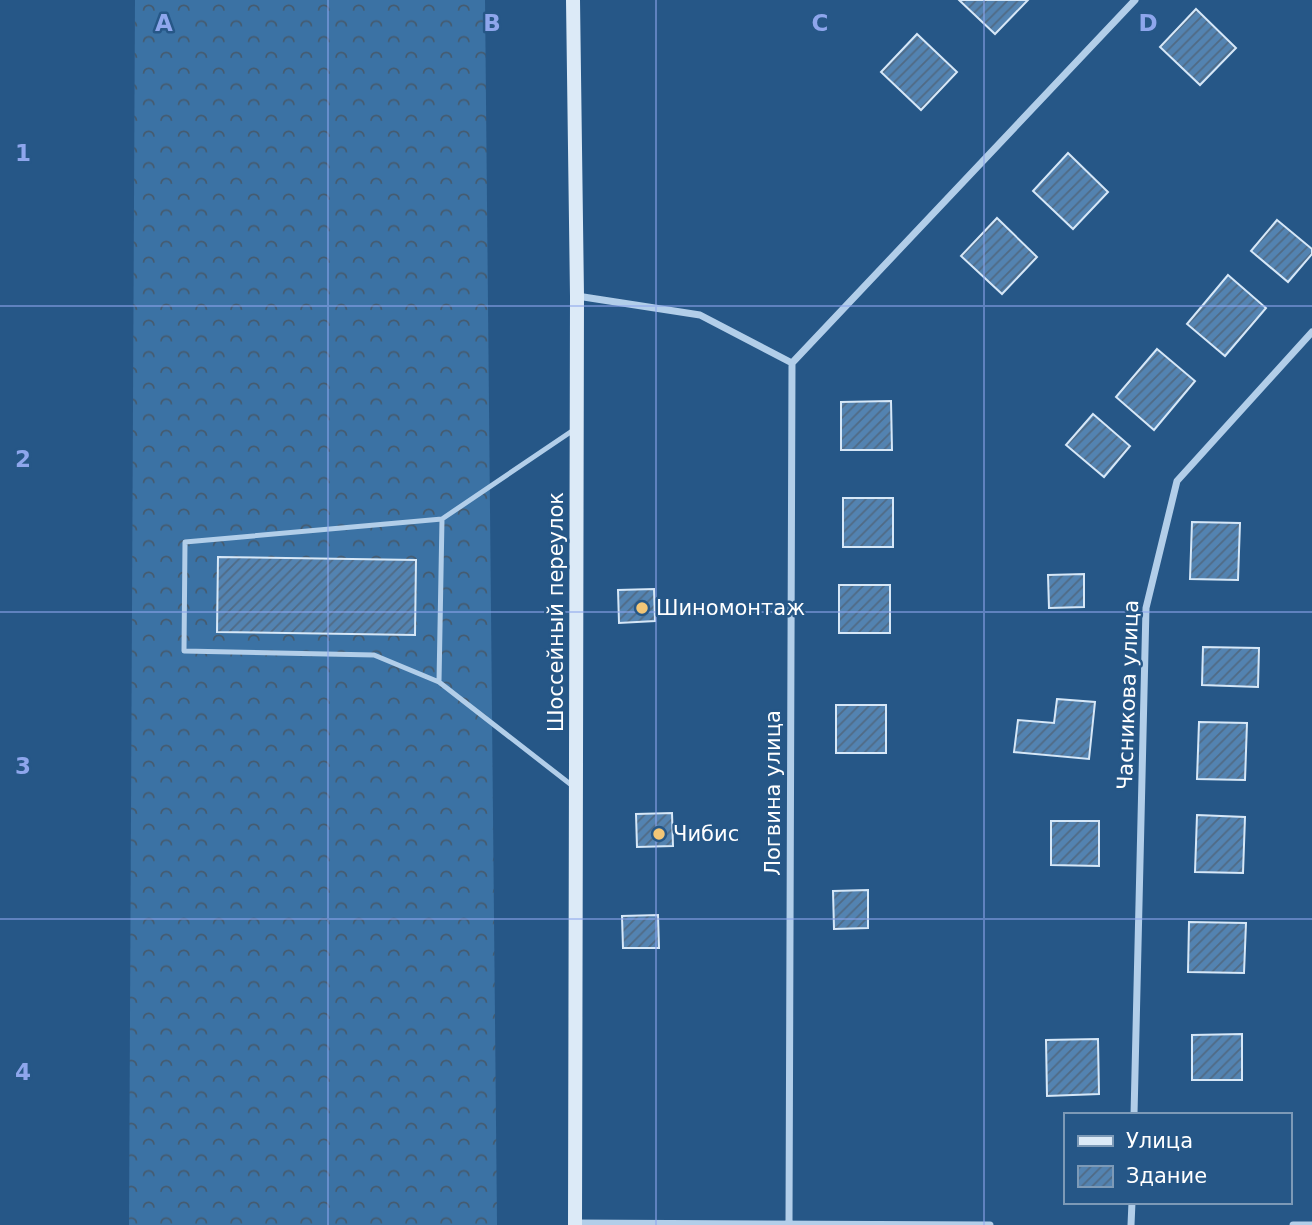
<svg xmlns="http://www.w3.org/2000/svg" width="1312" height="1225" font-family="'DejaVu Sans',sans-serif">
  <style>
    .forest { fill: url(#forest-crowns) }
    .building { fill: url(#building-hatch); stroke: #d6e7f7; stroke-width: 2 }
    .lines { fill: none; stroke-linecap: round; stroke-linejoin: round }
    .service { stroke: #b2cee9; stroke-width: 5 }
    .minor { stroke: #b2cee9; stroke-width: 7 }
    .secondary { stroke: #dceaf7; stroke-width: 14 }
    .grid { fill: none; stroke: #8ea6ec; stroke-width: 2; stroke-opacity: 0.55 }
    .poi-dot { fill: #f2c677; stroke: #265787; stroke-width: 2.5 }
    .labels { text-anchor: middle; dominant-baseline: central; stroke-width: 5; stroke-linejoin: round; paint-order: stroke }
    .poi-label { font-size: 21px; fill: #fff; stroke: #265787; text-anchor: start }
    .street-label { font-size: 21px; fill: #fff; stroke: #265787 }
    .grid-label { font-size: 23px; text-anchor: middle; font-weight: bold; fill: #8ea6ec; stroke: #265787; stroke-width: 5; stroke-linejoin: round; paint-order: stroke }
  </style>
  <defs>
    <pattern id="forest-crowns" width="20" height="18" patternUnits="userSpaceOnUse" patternTransform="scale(1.75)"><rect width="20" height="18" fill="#3b72a4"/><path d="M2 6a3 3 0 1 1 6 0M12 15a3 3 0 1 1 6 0" fill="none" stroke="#455b6f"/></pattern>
    <pattern id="building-hatch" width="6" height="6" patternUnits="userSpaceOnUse" patternTransform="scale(1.75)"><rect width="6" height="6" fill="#5383b1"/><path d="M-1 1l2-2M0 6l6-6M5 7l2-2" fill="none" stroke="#506a84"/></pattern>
  </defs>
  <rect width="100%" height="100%" fill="#265787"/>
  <path class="forest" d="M135,0H485L497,1225H129Z"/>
  <path class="building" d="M959,0H1028L995,34Z
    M1196,9L1236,48L1200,85L1160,47Z
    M917,34L957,72L921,110L881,72Z
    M1068,153L1108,192L1073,229L1033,191Z
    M997,218L1037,257L1002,294L961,256Z
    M1277,220L1312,249V254L1288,282L1251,251Z
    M1228,275L1266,308L1225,356L1187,324Z
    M1157,349L1195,381L1154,430L1116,397Z
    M891,401L892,450H841V402Z
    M1093,414L1130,446L1104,477L1066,445Z
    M843,498H893V547H843Z
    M1192,522L1240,523L1238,580L1190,579Z
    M218,557L416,560L415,635L217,632Z
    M1084,574V607L1049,608L1048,575Z
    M839,585H890V633H839Z
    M654,589L655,621L619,623L618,590Z
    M1203,647L1259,648L1258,687L1202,685Z
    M1057,699L1095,702L1089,759L1014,752L1018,720L1054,723Z
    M836,705H886V753H836Z
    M1199,722L1247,723L1245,780L1197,779Z
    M672,813L673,846L637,847L636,814Z
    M1197,815L1245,817L1243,873L1195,872Z
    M1051,821H1099V866L1051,865Z
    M868,890V928L834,929L833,891Z
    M658,915L659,948H623L622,916Z
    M1189,922L1246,923L1244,973L1188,972Z
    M1242,1034V1080H1192V1035Z
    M1098,1039L1099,1094L1047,1096L1046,1040Z"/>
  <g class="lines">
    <path class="service" d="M439,682L442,519
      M574,787L439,682L374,655L184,651L185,542L442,519L575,429"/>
    <path class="minor" d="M577,296L700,315L792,363L1135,0
      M1134,1115L1146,608L1177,481L1312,332
      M789,1222L792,363
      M575,1223L990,1225
      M1131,1225L1132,1202
      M1293,1225H1312"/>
    <path class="secondary" d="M573,0L577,296L575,1225"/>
  </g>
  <path class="grid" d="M328,0V1225M656,0V1225M984,0V1225M0,306H1312M0,612H1312M0,919H1312"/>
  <g class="poi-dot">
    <circle cx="642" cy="608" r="7"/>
    <circle cx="659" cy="834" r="7"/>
  </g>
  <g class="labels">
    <g class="poi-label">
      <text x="656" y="608">Шиномонтаж</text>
      <text x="673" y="834">Чибис</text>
    </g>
    <g class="street-label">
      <text transform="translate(556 612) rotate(-90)">Шоссейный переулок</text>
      <text transform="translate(1128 695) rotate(-88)">Часникова улица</text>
      <text transform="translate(773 793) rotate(-90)">Логвина улица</text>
    </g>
  </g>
  <g class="grid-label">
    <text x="164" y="31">A</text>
    <text x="492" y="31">B</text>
    <text x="820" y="31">C</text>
    <text x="1148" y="31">D</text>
    <text x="23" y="161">1</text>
    <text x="23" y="467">2</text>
    <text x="23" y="774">3</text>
    <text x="23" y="1080">4</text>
  </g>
  <rect x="1064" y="1113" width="228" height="91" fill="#265787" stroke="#7d9ab7" stroke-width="2"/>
  <rect x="1078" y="1136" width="35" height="10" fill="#dceaf7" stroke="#7d9ab7" stroke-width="2"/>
  <text x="1126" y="1148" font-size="21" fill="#ffffff">Улица</text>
  <rect x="1078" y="1166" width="35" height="21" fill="url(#building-hatch)" stroke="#7d9ab7" stroke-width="2"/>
  <text x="1126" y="1183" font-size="21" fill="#ffffff">Здание</text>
</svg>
